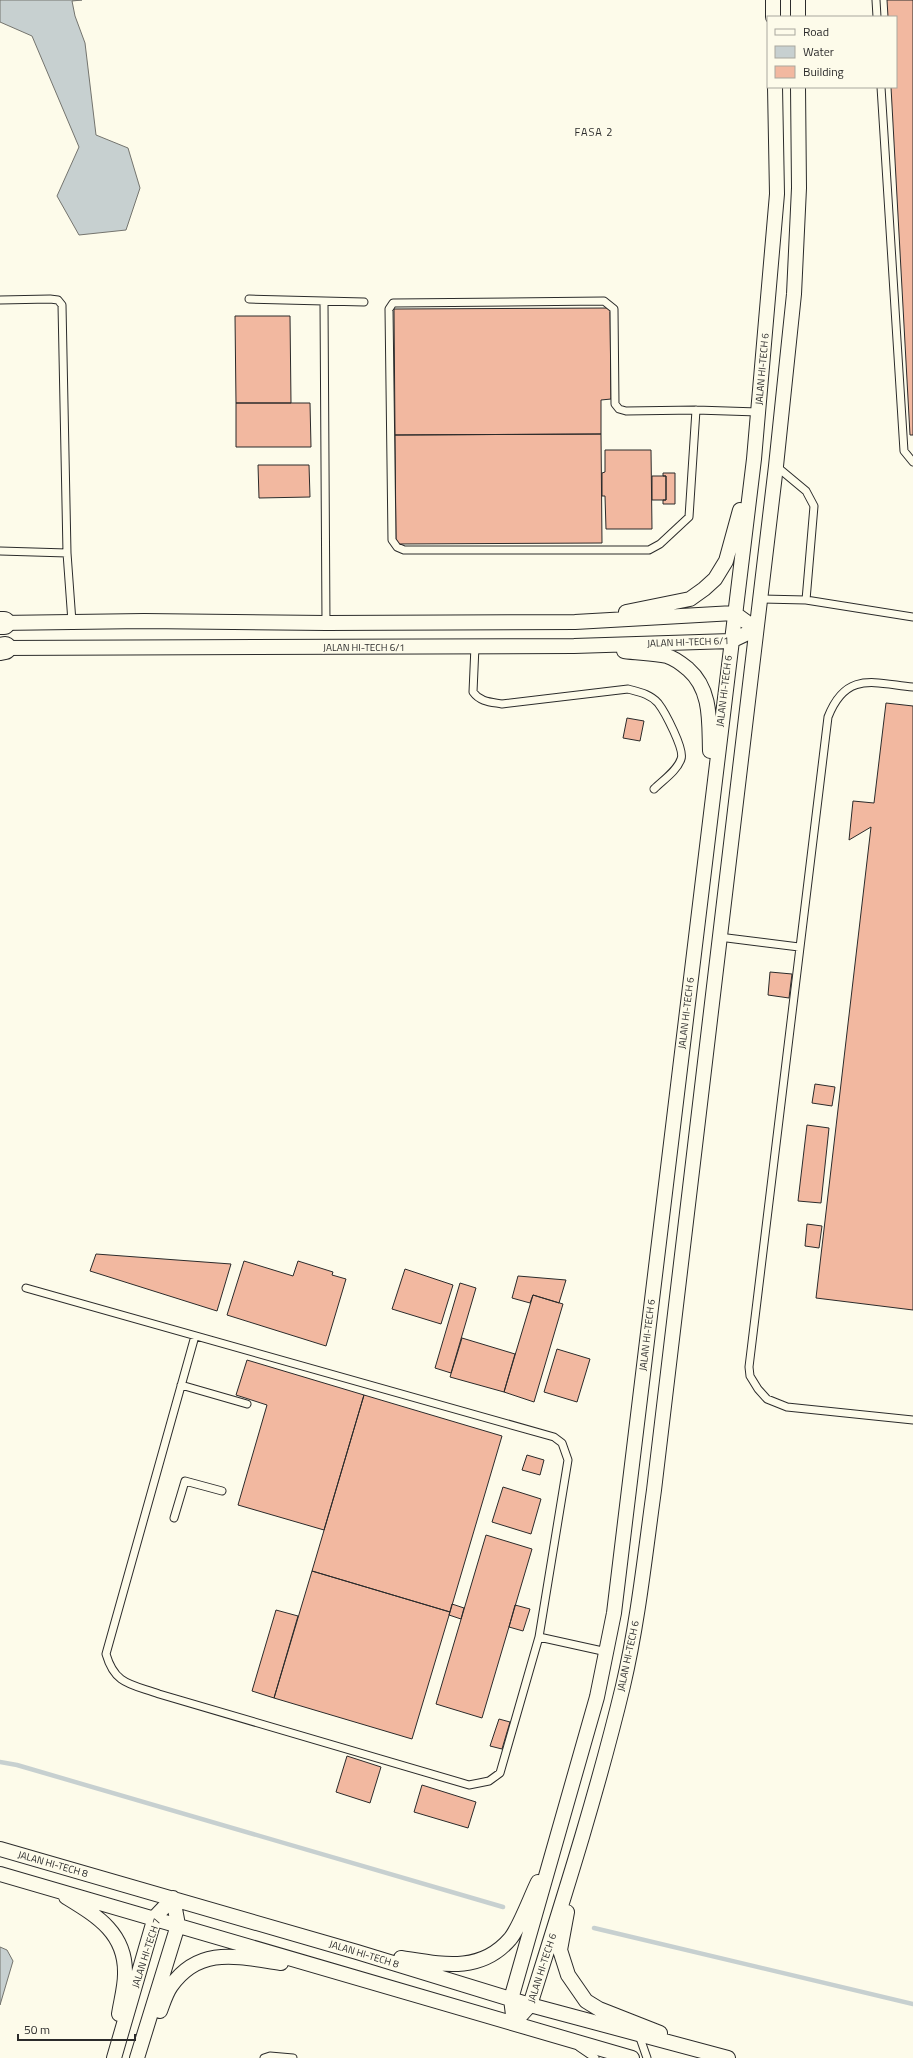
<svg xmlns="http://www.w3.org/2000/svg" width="913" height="2058" font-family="'Titillium Web',sans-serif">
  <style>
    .water { fill: #c7d0d0; stroke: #74746e }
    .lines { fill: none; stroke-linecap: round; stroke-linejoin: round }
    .stream { stroke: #c7d0d0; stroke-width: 4.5 }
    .building { fill: #f2b8a0; stroke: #2b2b2b }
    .service-casing { stroke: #2b2b2b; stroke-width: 9 }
    .minor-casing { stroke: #2b2b2b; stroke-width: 16 }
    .primary-casing { stroke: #2b2b2b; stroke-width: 24 }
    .service { stroke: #fdfbea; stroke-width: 7 }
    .minor { stroke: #fdfbea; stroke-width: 14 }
    .primary { stroke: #fdfbea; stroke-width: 22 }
    .labels { text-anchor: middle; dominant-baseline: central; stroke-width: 3; stroke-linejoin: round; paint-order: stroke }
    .street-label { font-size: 10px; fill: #2b2b2b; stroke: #fdfbea }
    .neighbourhood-label { font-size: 11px; letter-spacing: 1px; fill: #2b2b2b; stroke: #fdfbea }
  </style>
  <rect width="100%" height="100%" fill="#fdfbea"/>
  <path class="water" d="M0,0H82L72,1L75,16L85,43L96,135L128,148L140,188L126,230L79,235L57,196L79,147L32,36L0,22Z
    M0,1947L7,1950L13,1961L0,2005Z"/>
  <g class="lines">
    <path class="stream" d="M0,1762L17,1765L503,1907
      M594,1928L913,2004"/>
  </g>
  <path class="building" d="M887,0H913V435H910L891,87H896V17H888Z
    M610,308L611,399L601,400V434L395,435L394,309Z
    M235,316H290L291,403H236Z
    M236,403H310L311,447H236Z
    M601,434L602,543L396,544L395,435Z
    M605,450H651L652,529H606L605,496H602V473L605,472Z
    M258,465H309L310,497L259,498Z
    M663,473H675V504H663V500H666V476H663Z
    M652,476H666V500H652Z
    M886,703L913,706V1310L816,1298L871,827L849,840L853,801L874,803Z
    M627,718L644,721L640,741L623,738Z
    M770,972L792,974L789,998L768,995Z
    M815,1084L835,1087L832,1106L812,1103Z
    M807,1125L829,1128L821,1203L798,1201Z
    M807,1224L822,1226L819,1248L805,1246Z
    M96,1254L231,1264L217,1311L90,1271Z
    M244,1261L293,1276L298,1261L333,1272L332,1275L346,1279L326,1346L227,1315Z
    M405,1269L453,1285L441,1324L392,1309Z
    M518,1276L566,1280L559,1303L533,1295L530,1303L512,1298Z
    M460,1283L476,1288L451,1373L435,1368Z
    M533,1295L563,1304L534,1402L504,1392Z
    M462,1338L515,1354L504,1392L450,1377Z
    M557,1349L590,1359L577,1402L544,1392Z
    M247,1360L364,1395L324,1530L238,1505L267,1405L236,1395Z
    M364,1395L502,1436L450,1612L312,1571Z
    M527,1455L544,1460L540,1475L522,1470Z
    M503,1487L541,1499L531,1534L492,1522Z
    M486,1535L532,1549L482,1718L436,1704Z
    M312,1571L450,1612L412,1739L274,1698Z
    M452,1604L464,1608L461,1619L449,1615Z
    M515,1605L530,1609L523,1631L509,1627Z
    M276,1610L298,1616L274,1698L252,1691Z
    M499,1719L510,1722L502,1749L490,1746Z
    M347,1756L381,1767L370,1803L336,1792Z
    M422,1785L476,1802L468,1828L414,1812Z"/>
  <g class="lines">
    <g class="service-casing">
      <path id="service" d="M876,0L877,17
        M881,87L904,451L913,462
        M249,299L364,302
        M0,300L50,299L58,300L62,305L67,553L72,622
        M324,302L326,623
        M696,410L689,517L660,544L649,550H404L397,547L392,540L389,309L393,303L604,301L614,309L615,404L619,409L626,411L696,410L758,412
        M0,551L67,553
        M759,599L806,600L814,506L806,491L776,466
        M806,600L913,617
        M475,646L473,692C480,702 491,702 502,704L628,689C639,692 650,694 658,703C665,712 685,750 681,759C677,771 663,780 654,789
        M913,687C873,683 846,671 828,717L749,1367L750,1376L758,1389L767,1399L787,1407L913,1420
        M719,937L799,947
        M26,1288L554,1437L562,1443L568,1460L539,1637L500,1773L489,1781L469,1785L159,1694C131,1684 115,1685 106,1654L195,1336
        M181,1385L247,1404
        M174,1518L185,1481L222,1491
        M539,1637L607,1652
        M639,2035L647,2058
        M579,2047L595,2058
        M264,2058L270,2056L293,2058"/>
    </g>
    <g class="minor-casing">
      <path id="minor" d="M773,0V17
        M798,0V17
        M626,612L690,599L704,589L715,579L726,561L740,510
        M0,623L144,621L326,623L575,622L734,613L756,629
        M0,648L574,646L731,641L756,629
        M624,651C638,653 653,653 667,656C674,658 682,664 688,669C712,690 709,722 710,751
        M0,1849L357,1952L530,2005L728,2058
        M0,1874L632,2058
        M66,1897C97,1916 126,1933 125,1974C125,1987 121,2001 119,2014
        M567,1912L560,1950L568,1975L586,2001L599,2009L660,2033
        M401,1958C440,1964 480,1974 510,1939C519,1929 531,1896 538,1882
        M160,2011C163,2003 166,1993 171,1986C200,1945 239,1957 281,1963
        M514,2023L530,2005C563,1900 597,1794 623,1686C638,1622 645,1555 654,1490L776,466L794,294L799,188L798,87
        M514,2023L511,1999L597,1697L614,1613L754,459L777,194L775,87
        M114,2058L155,1917L173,1898L178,1925L137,2058"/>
    </g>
    <g class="primary-casing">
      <path id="primary" d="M0,623H4
        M0,649L5,648"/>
    </g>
    <use href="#service" class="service"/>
    <use href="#minor" class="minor"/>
    <use href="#primary" class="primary"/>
  </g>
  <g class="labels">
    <g class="street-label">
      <text transform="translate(762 369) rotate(-85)">JALAN HI-TECH 6</text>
      <text transform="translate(688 642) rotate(-2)">JALAN HI-TECH 6/1</text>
      <text x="364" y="647">JALAN HI-TECH 6/1</text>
      <text transform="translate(724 691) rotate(-83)">JALAN HI-TECH 6</text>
      <text transform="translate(686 1013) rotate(-83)">JALAN HI-TECH 6</text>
      <text transform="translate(647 1335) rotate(-83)">JALAN HI-TECH 6</text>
      <text transform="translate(628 1656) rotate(-78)">JALAN HI-TECH 6</text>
      <text transform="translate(53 1864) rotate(16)">JALAN HI-TECH 8</text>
      <text transform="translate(146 1953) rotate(-72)">JALAN HI-TECH 7</text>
      <text transform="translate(364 1954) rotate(17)">JALAN HI-TECH 8</text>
      <text transform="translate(542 1968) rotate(-72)">JALAN HI-TECH 6</text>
    </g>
    <g class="neighbourhood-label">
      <text x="594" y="132">FASA 2</text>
    </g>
  </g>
  <rect x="767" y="16" width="130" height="72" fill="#fdfbea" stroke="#a9a89e"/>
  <rect x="775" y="29" width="20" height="6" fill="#fdfbea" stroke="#a9a89e"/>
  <text x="803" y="36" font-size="12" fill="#2b2b2b">Road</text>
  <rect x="775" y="46" width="20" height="12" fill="#c7d0d0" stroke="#a9a89e"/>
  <text x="803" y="56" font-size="12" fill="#2b2b2b">Water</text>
  <rect x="775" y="66" width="20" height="12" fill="#f2b8a0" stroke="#a9a89e"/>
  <text x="803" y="76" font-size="12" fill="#2b2b2b">Building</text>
  <path d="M18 2034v6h117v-6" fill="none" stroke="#2b2b2b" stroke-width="2"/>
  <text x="24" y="2034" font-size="12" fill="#2b2b2b" stroke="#fdfbea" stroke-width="3" paint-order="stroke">50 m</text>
</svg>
